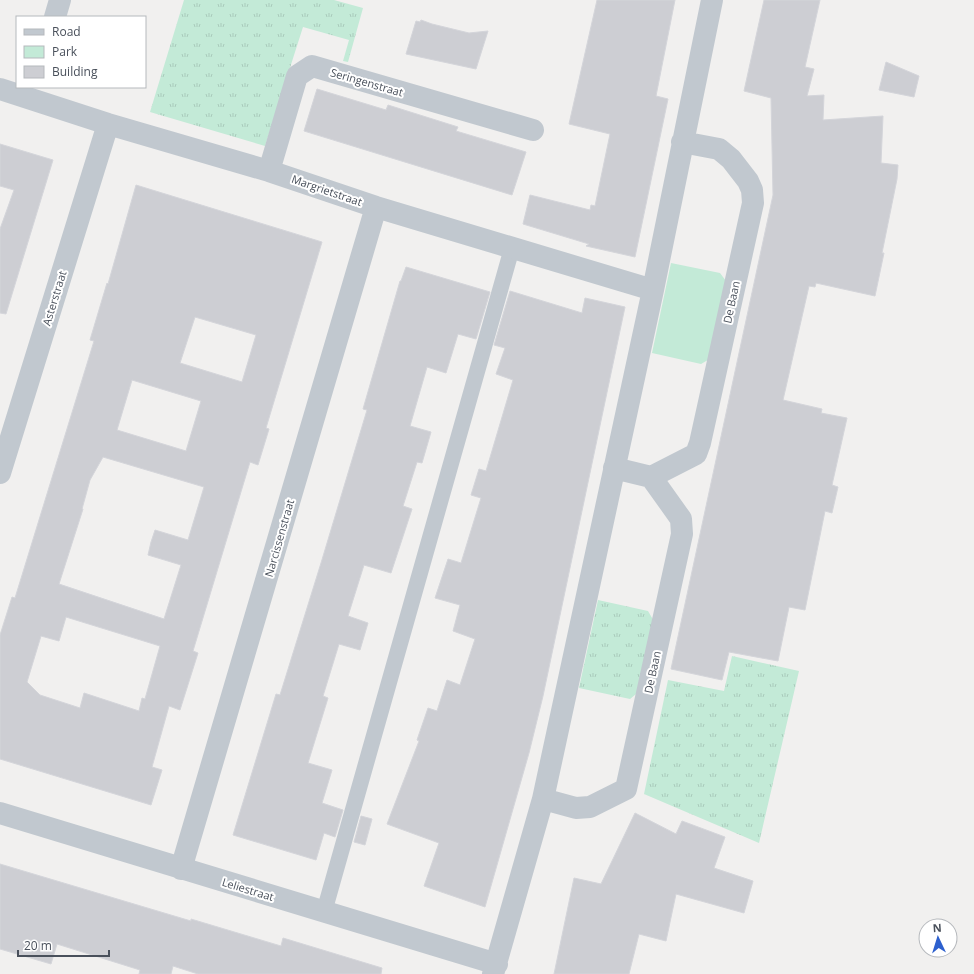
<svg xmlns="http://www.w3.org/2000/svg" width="974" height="974" font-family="'Open Sans',sans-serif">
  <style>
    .grass { fill: url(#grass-tufts) }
    .park { fill: #c3ead7 }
    .building { fill: #cdced3; stroke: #d4d5da; fill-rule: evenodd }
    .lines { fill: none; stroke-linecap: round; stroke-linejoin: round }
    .lane { stroke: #c1c8cf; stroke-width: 16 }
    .street { stroke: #c1c8cf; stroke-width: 22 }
    .labels { text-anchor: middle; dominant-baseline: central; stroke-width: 4; stroke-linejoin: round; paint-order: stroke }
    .street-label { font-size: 11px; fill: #49505b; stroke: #fff }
  </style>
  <defs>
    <pattern id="grass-tufts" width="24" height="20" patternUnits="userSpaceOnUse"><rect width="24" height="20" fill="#c3ead7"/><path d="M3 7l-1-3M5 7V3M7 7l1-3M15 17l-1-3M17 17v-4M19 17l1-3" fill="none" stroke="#a9cabb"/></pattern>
  </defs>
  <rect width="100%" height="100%" fill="#f1f0ef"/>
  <path class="grass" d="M184,0H334L363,8L348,62L343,61L349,40L303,27L265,146L150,112Z
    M598,600L648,611L655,623L641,690L630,699L579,688Z
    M732,656L799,671L759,843L644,794L668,680L724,691Z"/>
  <path class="park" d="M671,263L720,273L729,285L713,357L701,364L652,353Z"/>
  <path class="building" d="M597,0H675L656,96L668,99L635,257L586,246L589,244L523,224L530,195L590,210L591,205L595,206L610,134L569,124Z
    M764,0H820L805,67L814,69L807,96L824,95L823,120L883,116L881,163L898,165L897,179L882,253H884L875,296L816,283L815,287L809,286L783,400L822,409L821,413L847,418L832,485L838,487L832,513L825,511L805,610L789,607L778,661L729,652L722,680L671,669L773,195L771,98L744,91Z
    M421,20L432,24L469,33L488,31L476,69L406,54L416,21L420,22Z
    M886,62L919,76L914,97L879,90Z
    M317,89L386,110L388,105L458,127L456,131L526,152L512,195L304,131Z
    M0,144L53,160L6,314L0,313V229L14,190L0,186Z
    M136,185L322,242L266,428L269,429L258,465L250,462L193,651L198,653L180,710L169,706L152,767L162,770L151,805L0,759V635L12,597L15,598L94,341L90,340L107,283L108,284ZM195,317L256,335L242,382L180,363ZM132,380L201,401L186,451L117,430ZM103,457L204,487L188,540L155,530L151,542L148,555L181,565L164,619L59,584L83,509H82L90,480ZM66,617L160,646L145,699L142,698L139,711L84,693L80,708L40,695L27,682L41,636L59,641Z
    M406,267L490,292L476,339L458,334L446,373L427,367L410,426L431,432L422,463L417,462L403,506L412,509L391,573L364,565L348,616L368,623L360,650L339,644L323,696L328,698L308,763L332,770L322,803L343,810L335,837L324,833L316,860L233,835L276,694L280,695L321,563L367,410L363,409L400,281H401Z
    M510,291L582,313L585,298L625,307L543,696L529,753L485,907L424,886L439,843L387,824L419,741L417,740L428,708L437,711L447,680L460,685L475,639L453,631L460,605L435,598L448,559L461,563L481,498L471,495L479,469L486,471L513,380L496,374L505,348L494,345Z
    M635,813L676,834L682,821L725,837L714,868L753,881L744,913L676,894L666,941L639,934L629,974H554L574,878L601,884Z
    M361,816L372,819L365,845L354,842Z
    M0,864L191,921V919L281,946L283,938L382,968L381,974H198L173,966L171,974H139L140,970L57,944L51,964L0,949Z"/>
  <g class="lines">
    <path class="lane" d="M324,912L512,248"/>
    <path class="street" d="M55,17L60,0
      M0,89L108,124L269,171L376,207L653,290
      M269,171L297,76L312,66L533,130
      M614,468L651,477L696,454L700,443L753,203L752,190L748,181L731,159L719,149L682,142
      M0,473L108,124
      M543,799L576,808L590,807L626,789L682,534L681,519L651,477
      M0,813L497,964
      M181,869L376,207
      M493,974L543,799L653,290L712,0"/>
  </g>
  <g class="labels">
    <g class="street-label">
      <text transform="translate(367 82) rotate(16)">Seringenstraat</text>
      <text transform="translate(327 190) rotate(19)">Margrietstraat</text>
      <text transform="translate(54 298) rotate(-73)">Asterstraat</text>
      <text transform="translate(731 302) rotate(-78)">De Baan</text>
      <text transform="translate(279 538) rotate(-74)">Narcissenstraat</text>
      <text transform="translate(652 672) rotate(-78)">De Baan</text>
      <text transform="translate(248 889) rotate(17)">Leliestraat</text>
    </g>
  </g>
  <rect x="16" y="16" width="130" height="72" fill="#ffffff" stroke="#b6b9bd"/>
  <rect x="24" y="29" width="20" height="6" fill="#c1c8cf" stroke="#b6b9bd"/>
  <text x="52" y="36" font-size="12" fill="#49505b">Road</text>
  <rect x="24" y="46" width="20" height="12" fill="#c3ead7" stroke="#b6b9bd"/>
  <text x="52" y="56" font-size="12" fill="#49505b">Park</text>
  <rect x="24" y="66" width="20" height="12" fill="#cdced3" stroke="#b6b9bd"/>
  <text x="52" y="76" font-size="12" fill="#49505b">Building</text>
  <g transform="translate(938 938) rotate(356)"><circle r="19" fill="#ffffff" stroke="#b6b9bd"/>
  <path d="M0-3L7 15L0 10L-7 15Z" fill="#2d60ce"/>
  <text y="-6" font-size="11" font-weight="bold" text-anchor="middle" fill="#49505b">N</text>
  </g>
  <path d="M18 950v6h91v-6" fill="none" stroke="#49505b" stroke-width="2"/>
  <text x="24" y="950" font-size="12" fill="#49505b" stroke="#ffffff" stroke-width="3" paint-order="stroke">20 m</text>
</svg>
